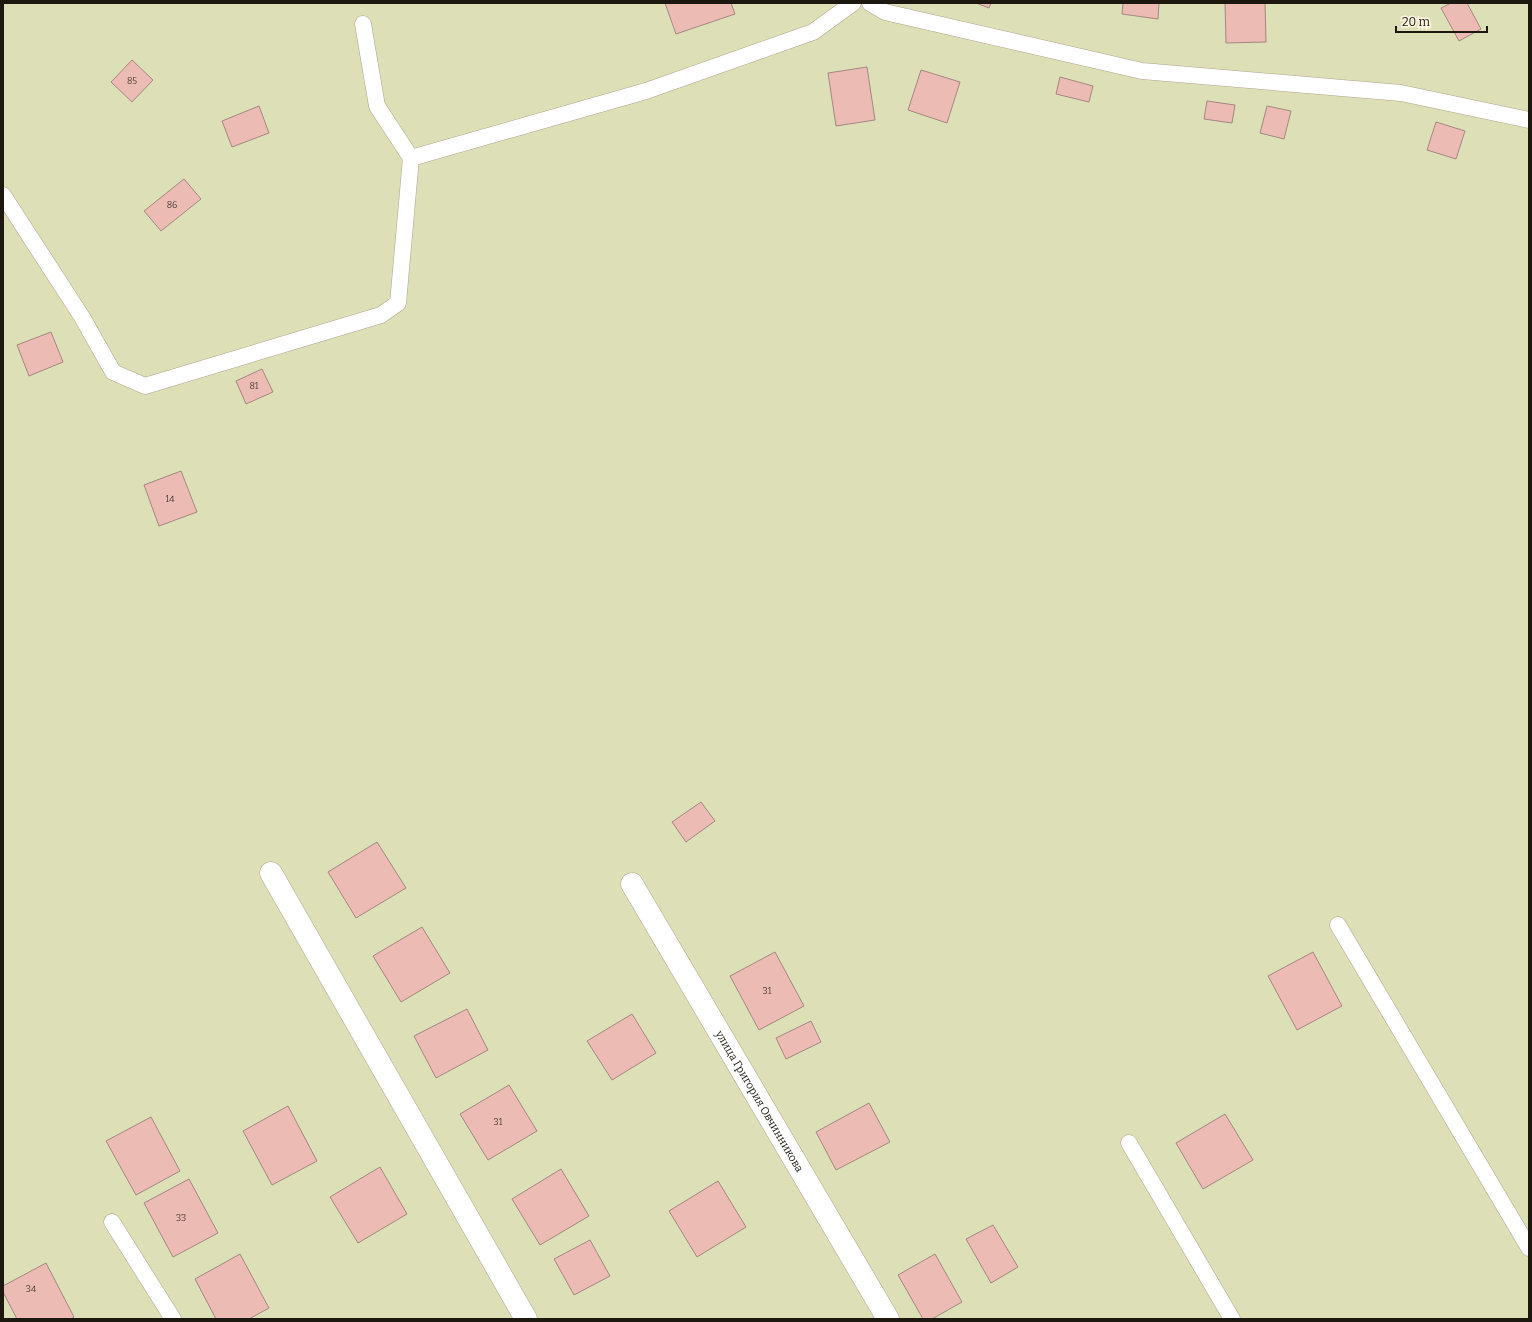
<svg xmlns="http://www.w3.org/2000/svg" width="1532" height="1322" font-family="Bitter,serif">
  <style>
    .green { fill: #dde0b7 }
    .building { fill: #ecbbb4; stroke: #a38783 }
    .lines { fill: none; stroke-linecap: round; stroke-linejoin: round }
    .lane-casing { stroke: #afa28c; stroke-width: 17 }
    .street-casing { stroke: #afa28c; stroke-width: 23 }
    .lane { stroke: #fff; stroke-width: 16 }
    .street { stroke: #fff; stroke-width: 22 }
    .labels { text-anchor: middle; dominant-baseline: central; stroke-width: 3; stroke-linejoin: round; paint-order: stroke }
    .number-label { font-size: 9px; fill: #504038 }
    .street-label { font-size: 11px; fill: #1c170f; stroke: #fff4e1 }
  </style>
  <rect width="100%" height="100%" fill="#fff4e1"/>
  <path class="green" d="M3,3H1529V1319H3Z"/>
  <path class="building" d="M665,3H731L735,14L676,34Z
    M976,3H991L989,8Z
    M1123,3H1159L1158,19L1122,14Z
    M1225,3H1265L1266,42L1226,43Z
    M1451,3H1467L1481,29L1459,41L1441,8Z
    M132,60L153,80L132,102L111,82Z
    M867,67L875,120L836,126L828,73Z
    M921,70L960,82L947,123L908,110Z
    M1060,77L1093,86L1089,102L1056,94Z
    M1207,101L1235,105L1232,123L1204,119Z
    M259,106L269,133L232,147L222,121Z
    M1267,106L1291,111L1284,139L1260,133Z
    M1436,122L1465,131L1456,159L1427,150Z
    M184,179L201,199L161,231L144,211Z
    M51,332L63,362L29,376L17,345Z
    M262,369L273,392L246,404L236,381Z
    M181,471L197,512L159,526L144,485Z
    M701,802L715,821L686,842L672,822Z
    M377,842L406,888L356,918L328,872Z
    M422,927L450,973L401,1002L373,956Z
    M775,952L804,1006L759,1030L730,976Z
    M1313,952L1342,1006L1297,1030L1268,976Z
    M467,1009L488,1050L436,1078L414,1036Z
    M632,1014L656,1053L612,1080L587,1041Z
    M811,1021L821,1042L786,1059L776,1038Z
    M509,1085L537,1131L488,1160L460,1114Z
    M869,1103L890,1142L836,1170L816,1132Z
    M288,1106L317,1161L272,1185L243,1131Z
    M1225,1114L1253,1160L1203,1189L1176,1143Z
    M151,1117L180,1171L136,1195L106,1141Z
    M380,1167L407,1214L358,1243L330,1197Z
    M561,1169L589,1216L540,1245L512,1199Z
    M189,1179L218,1233L173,1257L144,1203Z
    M718,1181L746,1227L697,1257L669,1211Z
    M993,1225L1018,1267L991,1283L966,1239Z
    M590,1240L610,1276L574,1295L554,1259Z
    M240,1254L269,1308L249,1319H216L195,1279Z
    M935,1254L962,1302L932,1319H923L898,1275Z
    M46,1263L74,1317L71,1319H17L3,1292V1286Z"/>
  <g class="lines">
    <g class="lane-casing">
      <path id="lane" d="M870,3L885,12L1142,71L1401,93L1529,120
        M411,158L646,91L813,32L853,3
        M3,195L82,317L113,372L145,386L381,315L398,303L411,158L377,106L363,24
        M1338,925L1529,1248
        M1129,1143L1232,1319
        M112,1222L173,1319"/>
    </g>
    <g class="street-casing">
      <g id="street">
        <path d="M271,873L526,1319"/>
        <path id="s1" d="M632,884L888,1319"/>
      </g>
    </g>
    <use href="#lane" class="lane"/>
    <use href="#street" class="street"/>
  </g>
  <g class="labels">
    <g class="number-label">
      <text x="132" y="81">85</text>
      <text x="172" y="205">86</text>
      <text x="254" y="386">81</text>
      <text x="170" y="499">14</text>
      <text x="767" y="991">31</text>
      <text x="498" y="1122">31</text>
      <text x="181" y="1218">33</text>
      <text x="31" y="1289">34</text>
    </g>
    <g class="street-label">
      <text stroke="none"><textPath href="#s1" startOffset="252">улица Григория Овчинникова</textPath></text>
    </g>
  </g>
  <rect width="1532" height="1322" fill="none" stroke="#1c170f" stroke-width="8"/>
  <path d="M1396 26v6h91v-6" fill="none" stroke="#1c170f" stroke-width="2"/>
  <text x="1402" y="26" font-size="12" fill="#1c170f" stroke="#fff4e1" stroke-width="3" paint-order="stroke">20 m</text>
</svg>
